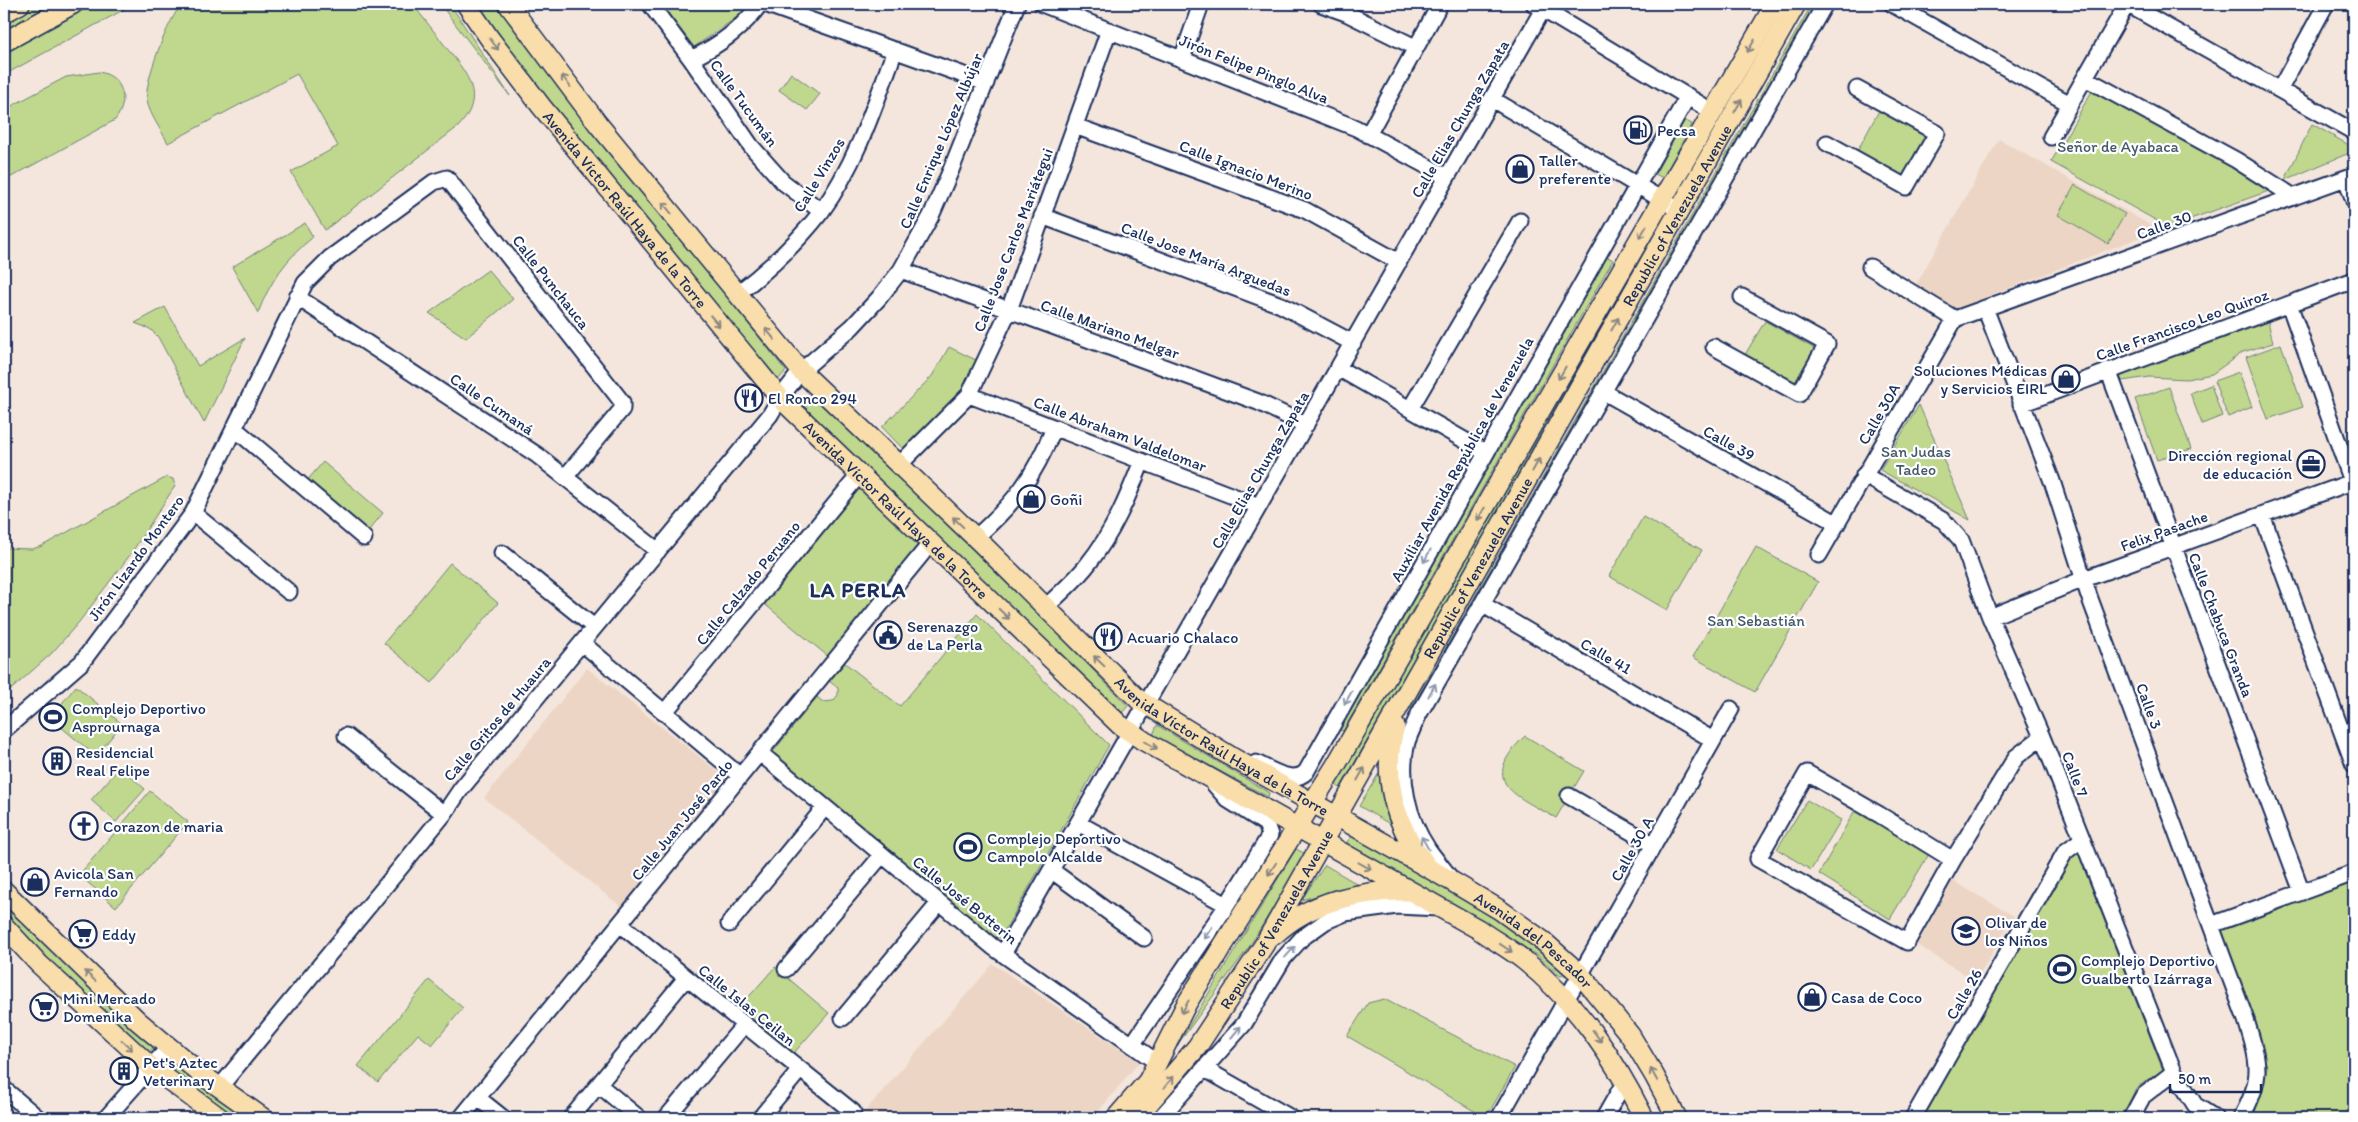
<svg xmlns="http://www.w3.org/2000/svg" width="2358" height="1122" font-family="Itim,sans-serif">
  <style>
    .built { fill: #ecd5c4 }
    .green { fill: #c0d78e; stroke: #6e8376 }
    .water { fill: #96c9f3; stroke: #658bb7 }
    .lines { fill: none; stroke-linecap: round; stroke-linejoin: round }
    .minor-casing { stroke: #1b2f5e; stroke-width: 19 }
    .major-casing { stroke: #1b2f5e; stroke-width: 22 }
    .minor { stroke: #fff; stroke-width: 15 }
    .major { stroke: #f9deab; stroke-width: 19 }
    .oneway { stroke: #8a8684 }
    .oneway2 { stroke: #8d97ae }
    .labels { text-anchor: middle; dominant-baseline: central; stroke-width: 4.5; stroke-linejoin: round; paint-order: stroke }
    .street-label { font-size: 16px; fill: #1b2f5e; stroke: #fff }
    .poi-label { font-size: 16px; fill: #1b2f5e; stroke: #fff; text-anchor: start }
    .park-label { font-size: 16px; fill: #44596a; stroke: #fff }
    .district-label { font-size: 21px; font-weight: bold; letter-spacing: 1px; fill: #1b2f5e; stroke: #fff }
  </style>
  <rect width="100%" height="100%" fill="#f4e6dc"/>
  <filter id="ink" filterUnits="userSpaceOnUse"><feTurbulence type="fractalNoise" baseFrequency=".02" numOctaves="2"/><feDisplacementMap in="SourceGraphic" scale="10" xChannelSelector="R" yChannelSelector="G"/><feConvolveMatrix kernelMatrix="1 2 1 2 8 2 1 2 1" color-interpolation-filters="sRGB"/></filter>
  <g filter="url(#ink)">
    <path class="built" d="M1999,139L2159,230L1955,309L1914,288Z
      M587,668L726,778L623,908L484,798Z
      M1953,881L2014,916L1976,981L1917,945Z
      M993,964L1139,1062L1093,1118H859Z"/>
    <path class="green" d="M28,4H47L39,11L4,31V18Z
      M94,4H134L4,75V53Z
      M182,4H412C424,18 435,33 446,47C466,73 487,95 459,126L325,230L291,172L338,146L297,74L168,143C161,130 150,115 147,101C143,83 169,17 182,4Z
      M440,4H450L510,96Z
      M479,4H500L609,150L786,371L777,381C676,260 563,137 479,4Z
      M661,4H750L736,18L694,47Z
      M1812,4H1819L1415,711L1411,709Z
      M99,72C123,76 130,101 115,120L4,181V110L66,77Z
      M791,73L820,94L807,110L779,90Z
      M2099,79L2280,187L2168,227L2051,162Z
      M1882,105L1933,132L1904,187L1853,159Z
      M1684,120L1692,124L1663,178L1655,174Z
      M2312,124L2354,148V151L2285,180Z
      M2075,185L2125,214L2108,244L2058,215Z
      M305,223L313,237C287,258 270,281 258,313L232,267Z
      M1646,235L1655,238L1340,788L1335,784Z
      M1606,256L1613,260L1343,731L1339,730Z
      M488,270L513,299L466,338L429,313Z
      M165,307L198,366L245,338L204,423L158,337L150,329L135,323Z
      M1765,321L1817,350L1795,388L1743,358Z
      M2268,321L2273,343L2243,352L2212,374L2187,379L2149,377L2122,381L2119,373Z
      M2281,344L2303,407L2268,419L2246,357Z
      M949,347L978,361L964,390L905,451L882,427L932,376Z
      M2239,372L2252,407L2228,417L2214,381Z
      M2211,385L2222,416L2202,424L2190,393Z
      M2169,387L2191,449L2157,460L2135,399Z
      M810,394L983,557L1128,706L1121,714L799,405Z
      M1919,405L1970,520L1880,470Z
      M323,462L383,513L365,535L305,483Z
      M167,477L173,479L175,486L130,555L79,622L52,653L4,696V548L32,549L42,546Z
      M860,489L917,543L918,548L830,658L762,602L855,490Z
      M1643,517L1702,550L1667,610L1609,576Z
      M1756,547L1818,582L1755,692L1693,657Z
      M450,563L498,603L432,683L384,643Z
      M977,614L1109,745L1001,937H994L775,758L773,752L817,697L823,702L833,701L838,695V688L829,681L845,663L900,706Z
      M76,686L122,724L96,756L50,718Z
      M1157,725L1269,793L1268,797L1153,735Z
      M1525,736L1584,771L1556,818C1517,796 1476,783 1525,736Z
      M120,767L145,789L116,822L91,800Z
      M1379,773L1393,826L1359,806Z
      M150,791L188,822L116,907L79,875Z
      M1807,800L1841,820L1811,870L1777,849Z
      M1855,810L1929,854L1890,919L1819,874Z
      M1352,835L1506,923L1566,972V975L1560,976L1536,954L1523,949L1350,847L1347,842Z
      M1296,849L1306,854L1249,947L1178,1044Z
      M2077,850L2163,1070L2136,1088L2122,1118H1918L2057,868Z
      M1325,865L1359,885L1301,900Z
      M2354,880V1118H2253L2263,1089L2267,1066L2218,929Z
      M4,898L155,1046L147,1054L46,959L4,912Z
      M775,967L829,1013L793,1054L739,1008Z
      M429,980L463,1008L432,1045L418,1034L378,1082L358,1066Z
      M1384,999L1515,1067L1486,1118L1347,1036L1368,1003Z
      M172,1061L252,1118H229L165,1073Z"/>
    <path class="water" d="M852 586a7 7 0 1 1 14 0a7 7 0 1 1-14 0Z"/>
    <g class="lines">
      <g class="minor-casing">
        <path id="minor" d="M650,4L691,59L751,146L783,182L821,211
          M765,4L986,83
          M1042,4L1356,128L1447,177
          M1321,4L1346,13L1415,47
          M1534,4L1713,112
          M1892,4L2070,104
          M2127,4L2354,132
          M691,59C718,46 743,28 760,4
          M1182,59L1201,4
          M2085,78L2236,160L2294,197
          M2280,89L2326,4
          M1492,99L1679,210
          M1075,126L1305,210L1399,262
          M1368,135L1440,4
          M2051,137L2127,4
          M1827,143L1906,187L1937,133L1857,89
          M2346,178L2354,201
          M1042,216L1281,305L1353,343
          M1870,267L1955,319
          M901,270L1258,402L1306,425
          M737,294C768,270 797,243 821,212C856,164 875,105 895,50
          M297,297L537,455L658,551
          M2289,304L2354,487
          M1985,308L2052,481L2089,596L2246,1020C2259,1062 2264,1078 2241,1118
          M1714,347L1799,394L1827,344L1742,297
          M1338,368L1485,452
          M2108,370L2302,892
          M1604,392L1836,523
          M969,395L1259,506
          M2021,404L2354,280
          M1410,409L1520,221
          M234,428L364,538
          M899,465L969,395L1009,310L1109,30
          M1864,475L1944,521L1961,540L1990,617L2042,737L2174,1072L2195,1105L2215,1118
          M193,513L289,592
          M2262,515L2354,765
          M975,538C1015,503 1034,477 1054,428
          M502,553L594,627
          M1819,555L1955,319L2354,175
          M1482,604L1713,740
          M1045,608C1059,594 1076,580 1088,564C1113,533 1128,497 1142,461
          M1990,617L2084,579L2352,482
          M582,643L740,776
          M664,713L859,475
          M4,730L82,662L193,513L305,283L330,258L434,182L447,178L622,402V409L566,476
          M346,736L444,814
          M760,753L993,947L1158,1063
          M1256,763C1270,769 1293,785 1306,772L1688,96
          M1569,796L1654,845
          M1078,823L1227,905
          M1953,860L1880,815L1807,773L1758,859L1907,942L1953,860L2016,757L2042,737
          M1051,870L1144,938
          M1451,879C1444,869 1435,859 1428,849C1408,819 1398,777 1407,742C1410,733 1415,723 1419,714L1825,4
          M620,924L853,1112
          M729,924L825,807
          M2211,925L2354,873
          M1003,954L1546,4
          M786,969L882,855
          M843,1018L939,903
          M1132,1045L1227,905L1270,835L1266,824L1228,800L1214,784
          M1205,1069L1291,1118
          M599,1085L639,1118
          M219,1088L396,873L444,814L461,789L770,415L780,398L801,371L852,327L879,298L901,270L931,216L951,170L1017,4
          M4,1089L38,1118
          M478,1098L503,1118
          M106,1118L168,1048
          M461,1118L930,544
          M571,1118L686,978
          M666,1118L744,1025
          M760,1118L800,1070
          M1160,1118L1244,1024L1283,959L1302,938L1326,921L1345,913L1397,906L1439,908
          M1499,1118L1731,709
          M1604,1118L1625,1081
          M1913,1118L2065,852L2081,840
          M2131,1118L2143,1096L2174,1072"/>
      </g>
      <g class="major-casing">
        <g id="major">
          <path id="s1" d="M466,4L490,39L541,106L780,398L1120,725L1144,741L1478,929C1493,940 1510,949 1525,961C1578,1004 1614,1058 1644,1118"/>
          <path id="s2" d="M508,4L598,124L801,371L981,543L1139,700L1235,759L1453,882L1500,910L1543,941L1580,974L1630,1035L1654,1075L1677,1118"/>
          <path d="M4,13L20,4"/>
          <path d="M4,42L73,4"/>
          <path d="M1395,726C1381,774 1394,824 1424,862"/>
          <path d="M4,891L138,1021L201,1074L263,1118"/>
          <path d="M4,926L39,964L151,1067L220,1118"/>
          <path d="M1274,935C1310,901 1361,890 1409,891"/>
          <path d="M1116,1118L1148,1081L1187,1003L1336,765L1775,4"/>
          <path id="s3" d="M1136,1118L1197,1047L1264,945L1796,4"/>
        </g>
      </g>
      <use href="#minor" class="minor"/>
      <use href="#major" class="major"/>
    </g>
    <defs><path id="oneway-shaft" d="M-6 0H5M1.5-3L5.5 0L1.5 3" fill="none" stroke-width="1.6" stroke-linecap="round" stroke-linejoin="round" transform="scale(1.25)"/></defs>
    <g class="oneway">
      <use href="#oneway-shaft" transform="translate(494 44) rotate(53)"/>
      <use href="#oneway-shaft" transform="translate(1751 46) rotate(120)"/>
      <use href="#oneway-shaft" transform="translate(566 81) rotate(-127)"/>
      <use href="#oneway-shaft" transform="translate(1738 106) rotate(-60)"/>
      <use href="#oneway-shaft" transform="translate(667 208) rotate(-129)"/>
      <use href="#oneway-shaft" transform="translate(1643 232) rotate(120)"/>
      <use href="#oneway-shaft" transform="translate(715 321) rotate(50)"/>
      <use href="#oneway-shaft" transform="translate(1615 324) rotate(-61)"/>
      <use href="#oneway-shaft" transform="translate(770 334) rotate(-130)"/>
      <use href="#oneway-shaft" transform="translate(1562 373) rotate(120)"/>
      <use href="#oneway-shaft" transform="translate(1536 465) rotate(-61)"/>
      <use href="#oneway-shaft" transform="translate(1481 514) rotate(120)"/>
      <use href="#oneway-shaft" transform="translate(958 522) rotate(-136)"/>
      <use href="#oneway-shaft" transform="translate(1004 614) rotate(44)"/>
      <use href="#oneway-shaft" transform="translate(1099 661) rotate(-136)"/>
      <use href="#oneway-shaft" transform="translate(1151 745) rotate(30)"/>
      <use href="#oneway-shaft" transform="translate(1361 774) rotate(-60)"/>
      <use href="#oneway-shaft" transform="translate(1365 866) rotate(29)"/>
      <use href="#oneway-shaft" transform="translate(1272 869) rotate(123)"/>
      <use href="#oneway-shaft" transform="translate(1506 948) rotate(34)"/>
      <use href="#oneway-shaft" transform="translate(90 976) rotate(-137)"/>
      <use href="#oneway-shaft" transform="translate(1185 1007) rotate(119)"/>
      <use href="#oneway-shaft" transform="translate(1597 1036) rotate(54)"/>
      <use href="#oneway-shaft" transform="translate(127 1045) rotate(43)"/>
      <use href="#oneway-shaft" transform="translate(1654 1075) rotate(-119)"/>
      <use href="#oneway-shaft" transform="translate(1169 1082) rotate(-50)"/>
    </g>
    <g class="oneway2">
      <use href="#oneway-shaft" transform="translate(1427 556) rotate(119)"/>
      <use href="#oneway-shaft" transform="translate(1432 690) rotate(-61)"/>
      <use href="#oneway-shaft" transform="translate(1348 698) rotate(119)"/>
      <use href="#oneway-shaft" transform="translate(1425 843) rotate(-120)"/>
      <use href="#oneway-shaft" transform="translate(1208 933) rotate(125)"/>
      <use href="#oneway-shaft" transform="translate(1290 952) rotate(-48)"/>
      <use href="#oneway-shaft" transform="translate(1236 1032) rotate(-50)"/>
    </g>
  </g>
  <defs>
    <g id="fuel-ring" transform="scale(1.4375)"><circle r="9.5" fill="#fff" stroke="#1b2f5e" stroke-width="1.5"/><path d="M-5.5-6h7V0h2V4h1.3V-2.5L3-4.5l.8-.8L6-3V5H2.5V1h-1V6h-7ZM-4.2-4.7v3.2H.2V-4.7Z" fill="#1b2f5e"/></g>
    <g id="shop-ring" transform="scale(1.4375)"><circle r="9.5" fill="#fff" stroke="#1b2f5e" stroke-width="1.5"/><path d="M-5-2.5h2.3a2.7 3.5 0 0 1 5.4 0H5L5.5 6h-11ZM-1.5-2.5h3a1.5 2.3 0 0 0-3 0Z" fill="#1b2f5e"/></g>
    <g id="restaurant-ring" transform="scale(1.4375)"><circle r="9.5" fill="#fff" stroke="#1b2f5e" stroke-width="1.5"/><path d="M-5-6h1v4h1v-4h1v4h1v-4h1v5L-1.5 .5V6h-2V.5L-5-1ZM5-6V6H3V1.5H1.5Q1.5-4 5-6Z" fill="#1b2f5e"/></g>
    <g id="office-ring" transform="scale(1.4375)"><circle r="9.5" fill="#fff" stroke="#1b2f5e" stroke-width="1.5"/><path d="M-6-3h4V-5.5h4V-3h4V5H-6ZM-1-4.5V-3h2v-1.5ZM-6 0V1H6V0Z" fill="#1b2f5e"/></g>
    <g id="civic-ring" transform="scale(1.4375)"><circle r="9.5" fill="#fff" stroke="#1b2f5e" stroke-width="1.5"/><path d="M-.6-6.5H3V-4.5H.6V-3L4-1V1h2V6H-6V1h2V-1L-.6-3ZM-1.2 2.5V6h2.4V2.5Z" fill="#1b2f5e"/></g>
    <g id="stadium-ring" transform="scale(1.4375)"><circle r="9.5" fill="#fff" stroke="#1b2f5e" stroke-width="1.5"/><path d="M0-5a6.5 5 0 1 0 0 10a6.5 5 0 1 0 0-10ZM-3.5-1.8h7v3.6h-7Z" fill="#1b2f5e"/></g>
    <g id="building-ring" transform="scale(1.4375)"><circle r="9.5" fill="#fff" stroke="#1b2f5e" stroke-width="1.5"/><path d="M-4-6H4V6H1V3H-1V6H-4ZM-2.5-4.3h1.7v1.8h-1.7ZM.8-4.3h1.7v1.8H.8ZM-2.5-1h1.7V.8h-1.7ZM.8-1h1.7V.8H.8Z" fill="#1b2f5e"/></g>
    <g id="church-ring" transform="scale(1.4375)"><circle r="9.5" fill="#fff" stroke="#1b2f5e" stroke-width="1.5"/><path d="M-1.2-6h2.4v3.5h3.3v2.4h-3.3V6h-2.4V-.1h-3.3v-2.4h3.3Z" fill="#1b2f5e"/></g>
    <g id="school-ring" transform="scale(1.4375)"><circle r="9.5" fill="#fff" stroke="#1b2f5e" stroke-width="1.5"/><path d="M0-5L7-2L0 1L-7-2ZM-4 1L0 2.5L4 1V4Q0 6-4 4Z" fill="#1b2f5e"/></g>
    <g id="supermarket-ring" transform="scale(1.4375)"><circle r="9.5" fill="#fff" stroke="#1b2f5e" stroke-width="1.5"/><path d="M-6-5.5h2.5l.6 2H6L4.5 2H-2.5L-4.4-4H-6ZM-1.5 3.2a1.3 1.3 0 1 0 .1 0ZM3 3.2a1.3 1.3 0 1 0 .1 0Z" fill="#1b2f5e"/></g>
  </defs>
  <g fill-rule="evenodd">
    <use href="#fuel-ring" x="1638" y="130"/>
    <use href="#shop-ring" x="1520" y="169"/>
    <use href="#shop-ring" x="2066" y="379"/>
    <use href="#restaurant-ring" x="749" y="398"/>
    <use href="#office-ring" x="2311" y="464"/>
    <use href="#shop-ring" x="1031" y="499"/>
    <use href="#civic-ring" x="888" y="635"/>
    <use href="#restaurant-ring" x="1108" y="637"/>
    <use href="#stadium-ring" x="53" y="717"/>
    <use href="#building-ring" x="57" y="761"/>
    <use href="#church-ring" x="84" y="826"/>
    <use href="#stadium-ring" x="968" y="847"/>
    <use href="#shop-ring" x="35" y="882"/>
    <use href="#school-ring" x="1966" y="931"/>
    <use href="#supermarket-ring" x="83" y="934"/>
    <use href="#stadium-ring" x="2062" y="969"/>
    <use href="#shop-ring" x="1812" y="997"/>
    <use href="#supermarket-ring" x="44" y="1007"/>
    <use href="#building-ring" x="124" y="1071"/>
  </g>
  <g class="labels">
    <g class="street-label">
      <text transform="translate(1254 69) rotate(22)">Jirón Felipe Pinglo Alva</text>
      <text transform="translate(744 103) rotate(54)">Calle Tucumán</text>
      <text transform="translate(1460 119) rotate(-60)">Calle Elias Chunga Zapata</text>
      <text transform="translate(941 141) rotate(-67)">Calle Enrique López Albújar</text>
      <text transform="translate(1246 170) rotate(21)">Calle Ignacio Merino</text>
      <text transform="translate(819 175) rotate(-59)">Calle Vinzos</text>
      <text stroke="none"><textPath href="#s1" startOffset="260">Avenida Víctor Raúl Haya de la Torre</textPath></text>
      <text stroke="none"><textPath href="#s3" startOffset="1054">Republic of Venezuela Avenue</textPath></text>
      <text transform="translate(2164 225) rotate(-20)">Calle 30</text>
      <text transform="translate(1013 240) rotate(-69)">Calle Jose Carlos Mariátegui</text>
      <text transform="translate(1206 259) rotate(21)">Calle Jose María Arguedas</text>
      <text transform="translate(551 282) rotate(52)">Calle Punchauca</text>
      <text transform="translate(2182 325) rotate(-20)">Calle Francisco Leo Quiroz</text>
      <text transform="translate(1110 329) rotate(20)">Calle Mariano Melgar</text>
      <text transform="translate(492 404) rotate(34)">Calle Cumaná</text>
      <text transform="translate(1879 414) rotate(-60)">Calle 30A</text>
      <text transform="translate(1120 434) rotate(21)">Calle Abraham Valdelomar</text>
      <text transform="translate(1729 443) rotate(29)">Calle 39</text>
      <text transform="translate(1462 459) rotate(-61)">Auxiliar Avenida República de Venezuela</text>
      <text transform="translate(1260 470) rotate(-60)">Calle Elias Chunga Zapata</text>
      <text stroke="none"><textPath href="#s1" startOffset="665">Avenida Víctor Raúl Haya de la Torre</textPath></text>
      <text transform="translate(2164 531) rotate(-20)">Felix Pasache</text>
      <text transform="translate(136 558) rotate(-54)">Jirón Lizardo Montero</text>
      <text stroke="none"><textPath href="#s3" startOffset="649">Republic of Venezuela Avenue</textPath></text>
      <text transform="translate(748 583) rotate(-51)">Calle Calzado Peruano</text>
      <text transform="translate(2221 625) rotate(69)">Calle Chabuca Granda</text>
      <text transform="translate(1606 656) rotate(30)">Calle 41</text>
      <text transform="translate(2149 706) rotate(70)">Calle 3</text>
      <text transform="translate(497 719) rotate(-50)">Calle Gritos de Huaura</text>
      <text stroke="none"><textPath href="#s2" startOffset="1036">Avenida Víctor Raúl Haya de la Torre</textPath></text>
      <text transform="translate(2075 774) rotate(69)">Calle 7</text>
      <text transform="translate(682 820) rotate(-51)">Calle Juan José Pardo</text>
      <text transform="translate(1632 849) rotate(-61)">Calle 30 A</text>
      <text transform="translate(965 900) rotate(39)">Calle José Botterin</text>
      <text stroke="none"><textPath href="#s3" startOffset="244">Republic of Venezuela Avenue</textPath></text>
      <text stroke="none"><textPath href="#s2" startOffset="1404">Avenida del Pescador</textPath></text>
      <text transform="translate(1964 994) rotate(-60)">Calle 26</text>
      <text transform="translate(747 1005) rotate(39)">Calle Islas Ceilan</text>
    </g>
    <g class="poi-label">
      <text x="1657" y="130">Pecsa</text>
      <text x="1539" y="160">Taller<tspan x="1539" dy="18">preferente</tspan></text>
      <text x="2047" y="370" text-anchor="end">Soluciones Médicas<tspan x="2047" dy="18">y Servicios EIRL</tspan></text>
      <text x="768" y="398">El Ronco 294</text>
      <text x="2292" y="455" text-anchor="end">Dirección regional<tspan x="2292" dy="18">de educación</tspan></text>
      <text x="1050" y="499">Goñi</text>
      <text x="907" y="626">Serenazgo<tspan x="907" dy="18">de La Perla</tspan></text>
      <text x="1127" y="637">Acuario Chalaco</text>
      <text x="72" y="708">Complejo Deportivo<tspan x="72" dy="18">Asprournaga</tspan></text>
      <text x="76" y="752">Residencial<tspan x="76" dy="18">Real Felipe</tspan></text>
      <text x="103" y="826">Corazon de maria</text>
      <text x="987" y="838">Complejo Deportivo<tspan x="987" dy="18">Campolo Alcalde</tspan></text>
      <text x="54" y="873">Avicola San<tspan x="54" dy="18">Fernando</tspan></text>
      <text x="1985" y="922">Olivar de<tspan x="1985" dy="18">los Niños</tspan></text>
      <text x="102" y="934">Eddy</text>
      <text x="2081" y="960">Complejo Deportivo<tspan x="2081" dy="18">Gualberto Izárraga</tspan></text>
      <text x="1831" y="997">Casa de Coco</text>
      <text x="63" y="998">Mini Mercado<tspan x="63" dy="18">Domenika</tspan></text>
      <text x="143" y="1062">Pet's Aztec<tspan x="143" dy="18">Veterinary</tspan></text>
    </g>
    <g class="park-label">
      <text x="2118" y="146">Señor de Ayabaca</text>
      <text x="1916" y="451">San Judas<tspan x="1916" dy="18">Tadeo</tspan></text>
      <text x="1756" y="620">San Sebastián</text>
    </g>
    <g class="district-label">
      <text x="858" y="589">LA PERLA</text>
    </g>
  </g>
  <rect width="2358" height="1122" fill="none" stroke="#fff" stroke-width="20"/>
  <rect x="10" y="10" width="2338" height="1102" fill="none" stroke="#1b2f5e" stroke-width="2" filter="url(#ink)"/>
  <path d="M2170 1084v8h91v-8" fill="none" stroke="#1b2f5e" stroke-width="2.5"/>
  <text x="2178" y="1084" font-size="15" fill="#1b2f5e" stroke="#ffffff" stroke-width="4" paint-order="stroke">50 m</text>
</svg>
